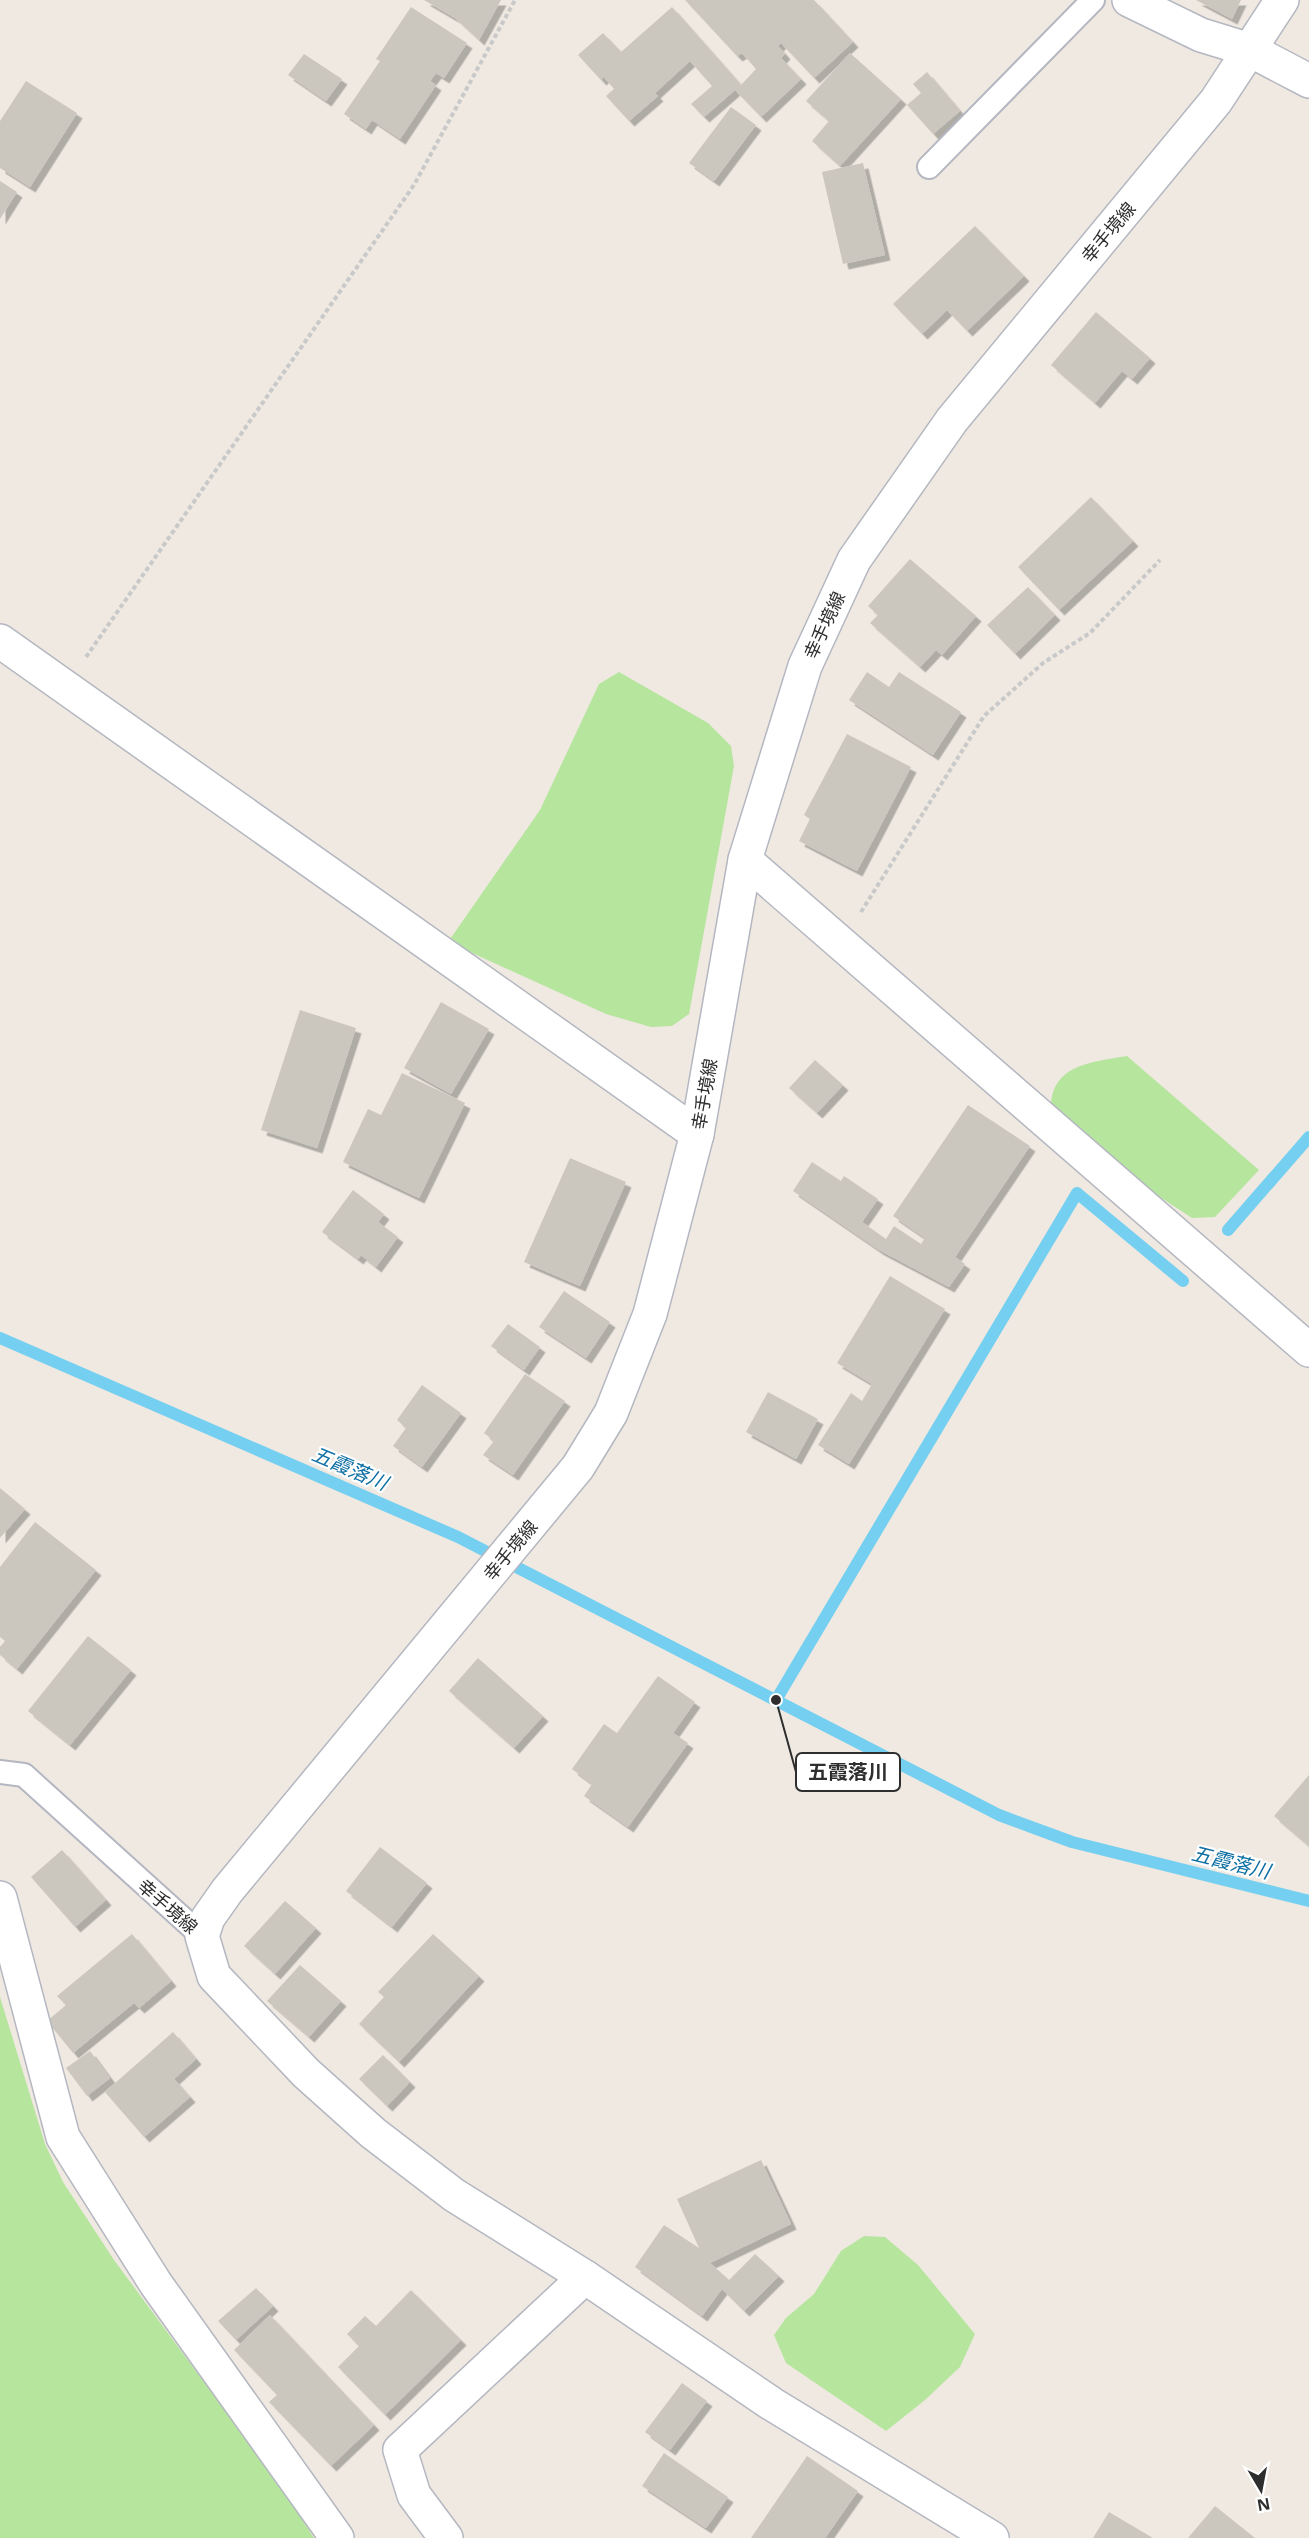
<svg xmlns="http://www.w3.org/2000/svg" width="1309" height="2538" font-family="'Open Sans','Noto Sans JP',sans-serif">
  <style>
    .green { fill: #b6e59e }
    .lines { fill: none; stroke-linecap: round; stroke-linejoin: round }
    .stream { stroke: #75cff0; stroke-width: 12 }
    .building { fill: #cbc7bf; filter: url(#shadow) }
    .lane-casing { stroke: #b4b7c1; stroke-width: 26 }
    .street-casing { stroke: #b4b7c1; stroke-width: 36 }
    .secondary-casing { stroke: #b4b7c1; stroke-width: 36 }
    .path { stroke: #c9c9c9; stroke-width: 4; stroke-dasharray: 4.5 3; stroke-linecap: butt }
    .lane { stroke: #fff; stroke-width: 22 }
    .street { stroke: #fff; stroke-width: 33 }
    .secondary { stroke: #fff; stroke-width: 33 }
    .labels { text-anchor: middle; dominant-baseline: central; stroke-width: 4.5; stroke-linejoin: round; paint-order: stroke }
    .street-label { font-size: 18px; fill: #2e2e2e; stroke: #fff }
    .water-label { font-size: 20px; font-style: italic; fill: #0d6fa3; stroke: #fff }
    .leader { fill: none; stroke: #2e2e2e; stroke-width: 2 }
    .callout-dot { fill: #2e2e2e; stroke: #fff; stroke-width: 2 }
    .callout { fill: #fff; stroke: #2e2e2e; stroke-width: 2 }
    .callout-label { font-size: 20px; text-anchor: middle; font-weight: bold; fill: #2e2e2e }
  </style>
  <defs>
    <filter id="shadow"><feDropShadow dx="5.5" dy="5.5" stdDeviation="0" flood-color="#0004"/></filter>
  </defs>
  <rect width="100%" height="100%" fill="#efe9e1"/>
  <path class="green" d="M619,672L708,723L731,746L734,766L689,1014L672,1026L651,1027L606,1014L448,942L540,810L599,684Z
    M1127,1056L1259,1170L1215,1217L1192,1218L1099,1157L1051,1108C1051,1064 1093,1062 1127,1056Z
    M0,1997L45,2144L63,2182L114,2260L280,2485L314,2538H0Z
    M864,2236L885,2237L918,2265L975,2334L960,2367L925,2400L886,2431L786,2363L774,2335L786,2318L814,2294L841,2251Z"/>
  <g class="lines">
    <path class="stream" d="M1228,1230L1309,1137
      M0,1338L458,1537L999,1815L1072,1842L1309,1901
      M776,1700L1077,1193L1183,1281"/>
  </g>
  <path class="building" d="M424,0H501L479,40L455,18Z
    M685,0H814L853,42L814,78L781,43L778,46L785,54L781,58L801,79L761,117L735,90L704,117L691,104L712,86L690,61L655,93L658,96L629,121L606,96L614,89L604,77L601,80L578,55L603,33L621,52L672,7L741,85L756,69L742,53L737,56Z
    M1196,0H1241L1232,19Z
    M411,7L467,43L444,78L436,73L430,81L436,85L400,139L372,120L366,129L344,114L380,61L376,59Z
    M850,53L901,99L840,166L812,141L829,121L806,101Z
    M304,54L342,79L326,101L288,75Z
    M927,72L960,111L933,134L907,105L921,93L913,84Z
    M26,81L77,113L30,187L0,168V121Z
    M731,107L756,125L714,181L689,163Z
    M863,163L885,255L843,264L822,172Z
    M0,181L17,192L0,219Z
    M975,226L1024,276L967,331L947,310L922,334L893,304Z
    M1096,312L1150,358L1132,379L1122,371L1095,403L1051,365Z
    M1091,497L1133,541L1059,610L1018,567Z
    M910,559L976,616L942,655L936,650L920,667L870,623L878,615L868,606Z
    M1028,587L1055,615L1015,654L987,625Z
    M867,672L889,687L899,672L961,712L933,755L849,700Z
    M847,734L911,767L857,871L799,841L810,819L804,815Z
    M441,1002L489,1029L451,1094L404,1068Z
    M300,1010L356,1028L317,1148L261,1130Z
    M815,1060L843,1085L817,1113L789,1088Z
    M402,1073L465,1103L419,1198L343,1162L368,1109L381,1115Z
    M968,1105L1030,1146L955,1257L965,1264L949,1287L879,1250L793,1191L812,1162L841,1181L844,1176L878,1199L862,1222L886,1239L894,1226L921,1244L925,1238L893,1216Z
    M570,1158L626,1182L580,1286L524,1262Z
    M353,1190L384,1214L378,1222L398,1237L376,1267L361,1255L358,1259L322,1232Z
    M890,1276L945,1309L849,1464L818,1445L851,1393L862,1401L872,1384L837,1363Z
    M564,1291L610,1322L586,1358L539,1327Z
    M508,1324L540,1347L524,1370L491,1346Z
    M525,1374L565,1401L513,1475L483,1455L494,1441L484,1433Z
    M422,1385L461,1413L422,1467L393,1446L406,1428L397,1420Z
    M768,1392L818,1419L796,1459L746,1432Z
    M0,1488L25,1509L0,1538Z
    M35,1522L96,1570L17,1669L0,1655V1647L5,1641L0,1637V1567Z
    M88,1636L131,1670L70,1745L28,1711Z
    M478,1658L543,1716L514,1748L449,1691Z
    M658,1676L695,1702L673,1733L688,1743L628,1827L584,1796L592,1784L572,1769L604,1724L617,1733Z
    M1309,1775V1846L1274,1816Z
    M380,1847L427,1883L392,1927L346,1891Z
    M62,1850L106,1900L75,1927L31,1877Z
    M285,1901L316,1928L275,1974L244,1946Z
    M132,1934L171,1981L139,2008L134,2003L73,2053L47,2021L66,2005L57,1996Z
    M433,1934L479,1976L399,2062L359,2024L384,1997L378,1992Z
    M300,1965L341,2001L309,2037L267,2001Z
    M173,2032L196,2059L174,2079L190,2097L144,2137L105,2092Z
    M90,2051L110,2078L87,2096L66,2068Z
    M383,2055L410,2082L387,2106L359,2079Z
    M761,2160L791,2224L710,2263L729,2280L755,2254L779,2276L744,2311L722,2289L702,2316L635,2267L664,2225L699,2248L677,2199Z
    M256,2288L273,2306L236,2340L218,2321Z
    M411,2290L461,2340L385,2415L338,2367L359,2346L347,2334L365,2316L376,2326Z
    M270,2315L374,2425L331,2466L269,2402L277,2395L234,2350Z
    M682,2383L707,2401L670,2450L645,2432Z
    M664,2453L728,2497L706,2528L642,2486Z
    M807,2456L858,2491L825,2538H751Z
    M1215,2506L1255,2538H1188Z
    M1109,2512L1153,2538H1093Z"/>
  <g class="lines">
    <g class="lane-casing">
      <path id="lane" d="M929,167L1093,0
        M0,1772L24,1775L202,1936"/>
    </g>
    <g class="street-casing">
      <path id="street" d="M1250,50L1309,81
        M0,641L697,1134
        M745,860L1309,1350
        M0,1898L63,2137L156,2284L337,2538
        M446,2538L414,2495L400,2450L585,2277"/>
    </g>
    <g class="secondary-casing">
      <path id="secondary" d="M1129,0L1201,35L1250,50
        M992,2538L772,2404L585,2277L454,2195L373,2133L306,2073L214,1976L202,1936L208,1918L227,1891L578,1467L611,1413L650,1314L697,1134L745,860L805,666L854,560L952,420L1216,101L1282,0"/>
    </g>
    <path class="path" d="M86,657L414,185L515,0
      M861,912L984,716L1043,663L1090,633L1160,560"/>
    <use href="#lane" class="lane"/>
    <use href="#street" class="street"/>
    <use href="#secondary" class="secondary"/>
  </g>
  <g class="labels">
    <g class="street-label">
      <text transform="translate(1108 232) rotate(-50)">幸手境線</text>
      <text transform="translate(824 625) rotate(-65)">幸手境線</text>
      <text transform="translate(704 1094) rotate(-80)">幸手境線</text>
      <text transform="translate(510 1550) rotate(-50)">幸手境線</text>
      <text transform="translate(168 1906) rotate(41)">幸手境線</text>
    </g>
    <g class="water-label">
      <text transform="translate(350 1468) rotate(23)">五霞落川</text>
      <text transform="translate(1231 1862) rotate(14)">五霞落川</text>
    </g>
  </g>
  <path class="leader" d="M776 1700L796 1772"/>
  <circle class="callout-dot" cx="776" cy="1700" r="6"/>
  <rect class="callout" x="796" y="1753" width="104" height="38" rx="6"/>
  <g class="callout-label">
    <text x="848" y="1779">五霞落川</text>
  </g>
  <g transform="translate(1261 2490) rotate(170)" stroke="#ffffff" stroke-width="4.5" paint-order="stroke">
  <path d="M0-4.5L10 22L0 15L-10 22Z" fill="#2e2e2e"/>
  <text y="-9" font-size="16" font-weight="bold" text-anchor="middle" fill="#2e2e2e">N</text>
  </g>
</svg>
